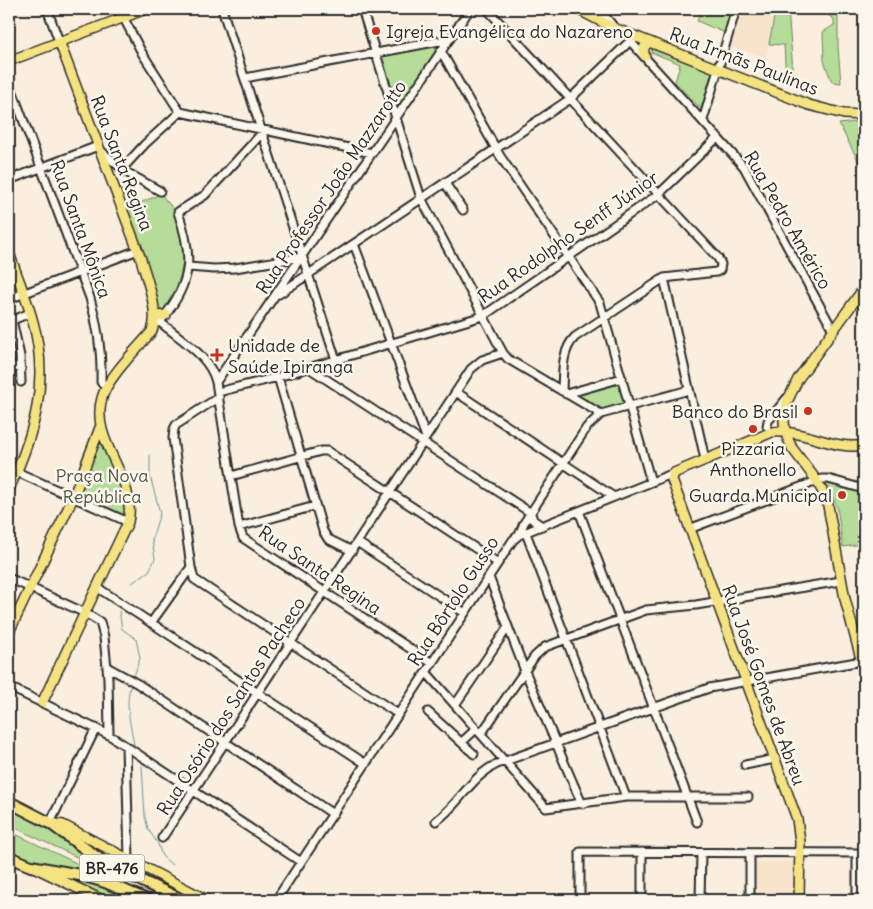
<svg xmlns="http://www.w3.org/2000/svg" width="873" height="909" font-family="Delius,sans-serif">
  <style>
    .built { fill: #f8e3cd }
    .green { fill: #b5dc98; stroke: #708462 }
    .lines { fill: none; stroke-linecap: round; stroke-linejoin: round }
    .stream { stroke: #659699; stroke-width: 1 }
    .minor-casing { stroke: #2b2b2b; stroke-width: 11 }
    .major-casing { stroke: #2b2b2b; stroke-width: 12 }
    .highway-casing { stroke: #2b2b2b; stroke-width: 14 }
    .minor { stroke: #fbf7ec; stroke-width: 7 }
    .major { stroke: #f5e382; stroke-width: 9 }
    .highway { stroke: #f5e382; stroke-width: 10 }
    .poi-dot { fill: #c8321e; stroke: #fbf7ec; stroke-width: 2 }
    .labels { text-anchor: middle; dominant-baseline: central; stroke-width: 5; stroke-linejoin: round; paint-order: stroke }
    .shield { fill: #fbf7ec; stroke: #696865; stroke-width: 1 }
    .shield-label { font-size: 16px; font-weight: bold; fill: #2b2b2b }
    .poi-label { font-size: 18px; fill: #2b2b2b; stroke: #fbf7ec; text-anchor: start }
    .street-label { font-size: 18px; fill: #2b2b2b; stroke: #fbf7ec }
    .park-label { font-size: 18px; fill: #4e5746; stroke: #fbf7ec }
  </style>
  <rect width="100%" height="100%" fill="#faeede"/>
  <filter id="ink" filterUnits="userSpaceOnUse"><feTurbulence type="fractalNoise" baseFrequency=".02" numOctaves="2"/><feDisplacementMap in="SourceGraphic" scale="10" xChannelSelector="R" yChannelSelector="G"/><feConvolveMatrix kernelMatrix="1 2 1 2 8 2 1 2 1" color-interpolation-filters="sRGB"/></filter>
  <g filter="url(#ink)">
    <path class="built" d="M742,9H774V18L766,57L731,47Z
      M794,861V900H755V862Z"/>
    <path class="green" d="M702,9H732L725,33L697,21Z
      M774,9H788L794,83L786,81L784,45L769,44L774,18Z
      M828,9H836L838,11V47L841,83L832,82L824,61L823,32L834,25V19L829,16Z
      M439,45L397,110L381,56Z
      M652,49L712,72L701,109L675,82L680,64L651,52Z
      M856,122L864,140V172L839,124Z
      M161,194L174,210L183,241L185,255L178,284L173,298L167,308L160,312L157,310L126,209Z
      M619,383L625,404L603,411L577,395Z
      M98,443H103L125,493V517L77,496Z
      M826,482L864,492V556L862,544L843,547L837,507Z
      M9,806L42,822L117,874V876L9,825Z
      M67,829L83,841L161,879L200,900H189L122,869L95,852Z
      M9,831L114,881C79,872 41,868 9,851Z
      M63,878L91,883L133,900H108Z"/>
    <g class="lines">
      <path class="stream" d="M132,583L149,571L155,559L152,539L160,513L150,476V455
        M119,611L122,629L136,639L140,658L133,679
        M131,685C124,703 131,726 134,745
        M142,766L145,816L148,829L158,844L162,856L172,865"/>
      <g class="minor-casing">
        <path id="minor" d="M47,9L59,41
          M119,9L142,53L180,112L372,153
          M222,9L336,360
          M362,9L421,198L503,353L508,359L601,414
          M487,9L718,258L721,264L720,270L716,272L664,278L575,337C561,351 563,373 562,391
          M599,9L613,26
          M630,41L744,167L833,330
          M441,51L500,156L600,303L651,482
          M245,78L450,39
          M9,82L90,298C98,326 102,353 101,382L104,385H108
          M703,120L736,9
          M101,151L126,172L160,191
          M122,169L145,144L180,112
          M9,180L98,146
          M445,183L463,210
          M354,244L426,437
          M188,267L214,269L235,268L302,257
          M664,278L705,459
          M279,294L570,99L630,41L638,37
          M9,299L138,250
          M163,318C193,281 193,255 178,212L205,195L262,133
          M12,320L20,356L21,382
          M10,321L30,313
          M160,322C179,338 210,356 216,382L239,527L243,538L432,663
          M9,364L21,369
          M309,368L531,513L533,520L542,526
          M278,377L323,531L328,539L352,551
          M216,382L470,9
          M218,392L278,377L483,316L659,194L718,137
          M456,392L614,497
          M566,394L622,378
          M767,426L768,421L787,398
          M17,472L128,522
          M231,476L321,451H327L498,563
          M579,511L697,822
          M239,527L315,506
          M689,529L822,479H828L864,489
          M526,533L626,797
          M519,535L524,523L587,427L601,414L689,390
          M357,542L465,613
          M191,567L194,579L398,714
          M489,577L525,671L582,804
          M9,578L85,613L100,622L104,637L108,678L109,735
          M98,588L366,764
          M151,623L191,567L173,438L174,429L176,425L219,397
          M107,667L138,684L333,814
          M426,672L546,808L626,797H748
          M9,687L109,735L301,862
          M455,705L508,627
          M428,712L474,754
          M481,734L535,656L545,647L646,610L696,605L841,581
          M462,742L476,729
          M126,746L129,859
          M745,765L775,759
          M436,821C459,805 470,777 497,764L709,688L862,661
          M50,823L96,728
          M162,838L471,369L482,360L503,353
          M276,900L513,540L519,535L674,473
          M580,900V852L864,853
          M642,900V852
          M700,900L701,853
          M750,900V853
          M857,900V853"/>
      </g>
      <g class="major-casing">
        <path id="major" d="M577,9L614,28L809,105L844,114L864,115
          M645,56C642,50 644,45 650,42
          M9,61L146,9
          M9,253C17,276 27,299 33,322C50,382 34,435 9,489
          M864,288L798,379L787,402L784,421L785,432L792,448L817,481L827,500L845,599L864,670
          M154,314L158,316L166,315
          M9,632L73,498L101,425
          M42,703L128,522C138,477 89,442 102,398C107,378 138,348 152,331C160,311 146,278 141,259L59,41
          M50,823L63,825L207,900
          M38,869L102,900
          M799,900L800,842L797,819L672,480L674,473L772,432C804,429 834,451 864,445"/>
      </g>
      <g class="highway-casing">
        <path id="highway" d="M9,802L50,823L106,864L182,900
          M9,857L31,866L85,876L105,882L147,900"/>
      </g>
      <use href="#minor" class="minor"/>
      <use href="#major" class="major"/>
      <use href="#highway" class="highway"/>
    </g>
  </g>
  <g class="poi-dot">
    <circle cx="376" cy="31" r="5"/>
    <path d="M214.5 347.5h5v5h5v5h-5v5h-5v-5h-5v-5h5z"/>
    <circle cx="808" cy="411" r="5"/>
    <circle cx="753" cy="429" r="5"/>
    <circle cx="842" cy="495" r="5"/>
  </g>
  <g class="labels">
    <rect class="shield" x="79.5" y="854.5" width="65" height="27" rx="4"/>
    <g class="shield-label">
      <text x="112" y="868">BR-476</text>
    </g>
    <g class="poi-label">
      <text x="386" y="31">Igreja Evangélica do Nazareno</text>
      <text x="228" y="345">Unidade de<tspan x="228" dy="21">Saúde Ipiranga</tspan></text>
      <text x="798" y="411" text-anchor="end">Banco do Brasil</text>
      <text x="753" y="448" text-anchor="middle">Pizzaria<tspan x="753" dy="21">Anthonello</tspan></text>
      <text x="832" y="495" text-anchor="end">Guarda Municipal</text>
    </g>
    <g class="street-label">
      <text transform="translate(744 61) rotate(21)">Rua Irmãs Paulinas</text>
      <text transform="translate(122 163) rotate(69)">Rua Santa Regina</text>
      <text transform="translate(331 187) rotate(-56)">Rua Professor João Mazzarotto</text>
      <text transform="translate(788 220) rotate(60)">Rua Pedro Américo</text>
      <text transform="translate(81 229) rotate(70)">Rua Santa Mônica</text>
      <text transform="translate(568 237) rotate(-35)">Rua Rodolpho Senff Júnior</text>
      <text transform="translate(320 570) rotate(34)">Rua Santa Regina</text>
      <text transform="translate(453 601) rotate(-57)">Rua Bôrtolo Gusso</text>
      <text transform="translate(764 685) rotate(70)">Rua José Gomes de Abreu</text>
      <text transform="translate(231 706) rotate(-57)">Rua Osório dos Santos Pacheco</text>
    </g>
    <g class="park-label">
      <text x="102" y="475">Praça Nova<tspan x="102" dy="21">República</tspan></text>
    </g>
  </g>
  <rect width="873" height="909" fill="none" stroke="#fbf7ec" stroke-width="30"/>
  <rect x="15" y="15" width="843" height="879" fill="none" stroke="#2b2b2b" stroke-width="2" filter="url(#ink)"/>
</svg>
